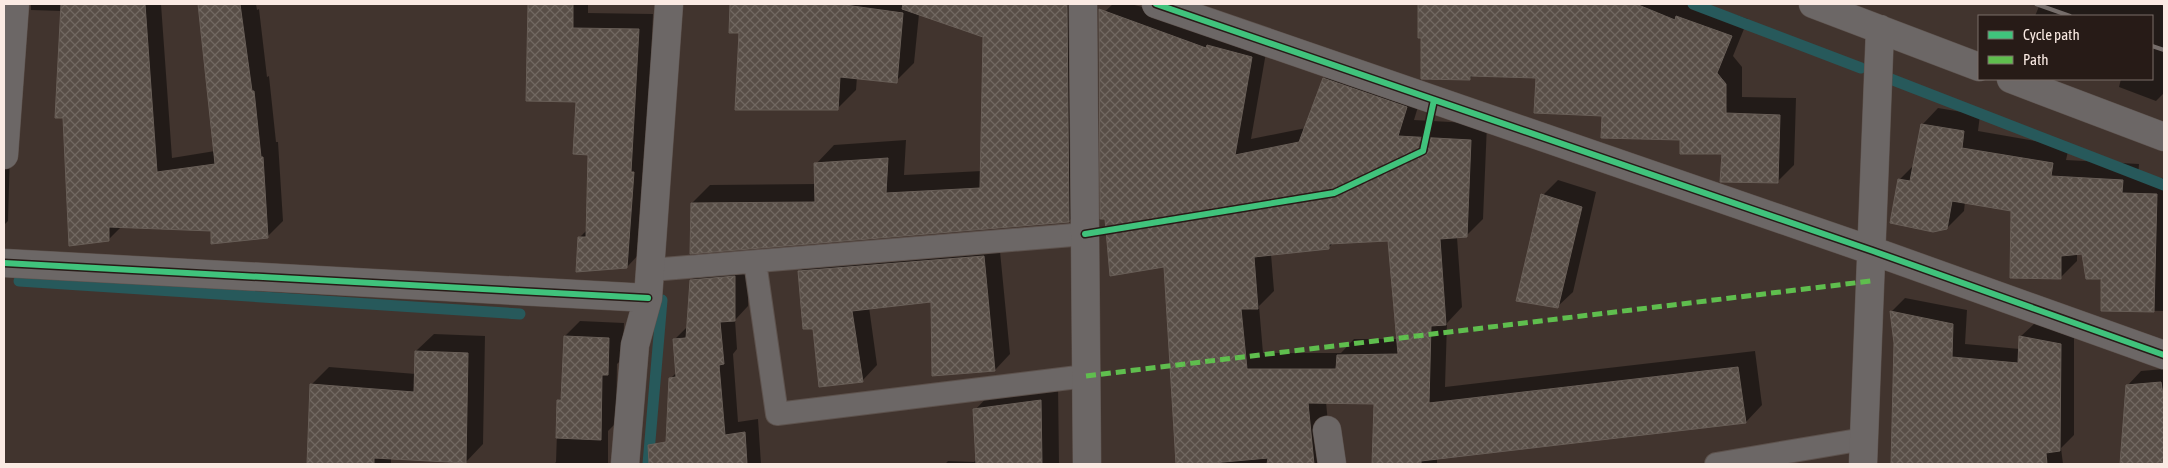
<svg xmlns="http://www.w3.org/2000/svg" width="2168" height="468" font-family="'Asap Condensed',sans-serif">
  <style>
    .shadow { fill: #0007; fill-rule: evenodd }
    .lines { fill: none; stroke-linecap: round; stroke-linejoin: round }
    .stream { stroke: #27595b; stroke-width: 11 }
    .building { fill: url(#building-cross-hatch); stroke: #685e57; fill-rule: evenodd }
    .service-casing { stroke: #5d524d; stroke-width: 24 }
    .minor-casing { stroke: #5d524d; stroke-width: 29 }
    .service { stroke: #6c6766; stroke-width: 22 }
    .minor { stroke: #6c6766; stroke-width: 28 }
    .rail { stroke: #756d6a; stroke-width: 4 }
    .quiet { stroke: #5fbe4e; stroke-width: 5; stroke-dasharray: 10 5; stroke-linecap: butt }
    .cycleway-casing { stroke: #271b17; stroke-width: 9 }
    .cycleway { stroke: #40c37c; stroke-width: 6 }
  </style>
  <defs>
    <pattern id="building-cross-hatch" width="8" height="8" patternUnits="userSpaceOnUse" patternTransform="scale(1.25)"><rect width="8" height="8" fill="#584e47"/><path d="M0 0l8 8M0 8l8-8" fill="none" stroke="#716861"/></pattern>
  </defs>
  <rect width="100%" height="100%" fill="#41342e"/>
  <path class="shadow" d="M31,4H161L172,158L215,151L200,4H256L257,10L259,9L267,77L269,76L276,142H278L283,221L267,237L212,230L122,226L108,240L62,11L31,10Z
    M530,4H588V13L653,14L642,251L627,267L579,238L587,230L589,154L577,101L527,100Z
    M731,4H1086L1087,202L1069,221L692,203L710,185L816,184V164L834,145L906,140L904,175L982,171L984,36L919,14L914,63L896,81L857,77L856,90L838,108L740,32H730Z
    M1113,4H1131L1268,41L1251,139L1306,128L1324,79L1340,62L1423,90L1414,120L1487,124L1483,219L1466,236L1457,237L1462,307L1447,323L1445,387L1755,351L1762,405L1746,422L1437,458V464H1374L1375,403L1326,402L1332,464H1177L1165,265L1100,16ZM1389,240L1398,339H1354L1341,353H1263L1259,306L1274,291L1271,254L1328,248L1334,242Z
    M1419,4H1704L1748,19L1733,56L1742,67V97L1796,98L1794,165L1777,182L1723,153L1603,115L1537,77L1474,75L1470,78L1423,37H1419Z
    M2040,4H2159L2164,6V93L2156,101L2119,87L2121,79H2152V16H2035Z
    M1938,108L1980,115L1978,131L2069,147L2066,160L2139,164L2138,177L2164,178V311L2102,310L2103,278L2083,253H2077V261L2061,277L2012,210L1965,202L1964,211L1947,228L1899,180L1914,165L1922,125Z
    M4,140L10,152L8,221L4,225Z
    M1558,180L1596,192L1573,292L1557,307L1543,195Z
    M999,241L1010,354L995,370L933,301L869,307L877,365L862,381L814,327L800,271L815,256Z
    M748,263V306L735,320L737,349L733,354L738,422L758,419L761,464H664L665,443L668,441L670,379L677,372L674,340L688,326L691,280L705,267Z
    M1905,298L1967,310L1965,344L2020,349V337L2035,323L2074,330V435L2061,448L2063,464H1892L1895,343L1891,312Z
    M580,321L624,323L623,358L617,364L616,423L608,431V464H554L556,462L558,401L563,396L565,336Z
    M434,334L485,336L483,444L466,462L391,458V464H308L311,385L329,367L416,374V351Z
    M2164,369V464H2121L2127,386L2141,371Z
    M1058,383L1059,464H945L948,461L974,462L977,459L975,410L992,392Z"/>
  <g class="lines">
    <path class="stream" d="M1693,4L1861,68
      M1888,78L2164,185
      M19,281L520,314
      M648,464L662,300"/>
  </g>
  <path class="building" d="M61,4H145L157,172L215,164L198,4H240L252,91H254L261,157H263L268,238L211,244V231L109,227V241L69,246L63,118H55Z
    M528,4H573V28L639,29L631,172H634L627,268L576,272L578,237H586L588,155L573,154L576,102L526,101Z
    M730,4H838L903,13L897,83L840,77L838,110H735L739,33H729Z
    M903,4H1067L1069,222L690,254L691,203L815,202L814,163L888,158L886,193L980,188L983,37L902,9Z
    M1418,4H1636L1675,20L1676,16L1732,36L1717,73L1726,84V113L1780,115L1778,183L1720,182L1722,154H1680V140L1601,138L1602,116L1534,113L1536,78L1470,76V80L1421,79V38H1418Z
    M1099,9L1206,48L1207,45L1252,57L1235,155L1299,142L1323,78L1407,107L1398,136L1471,140L1467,237L1440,239L1446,325L1431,326L1429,403L1738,367L1746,423L1421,461V464H1372L1374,404L1308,403L1314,464H1267L1268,458L1202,464H1176L1164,267L1110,276L1105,219H1100ZM1388,241L1398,354L1337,355L1336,369H1247L1241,309H1258L1254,257L1329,249V244Z
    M1921,124L1964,131L1962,148L2053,163L2051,176L2123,180L2122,193L2157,194L2154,312L2101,311V279H2086L2082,254L2061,256V279L2010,278L2011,211L1952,201L1947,229L1933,232L1890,223L1898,179L1910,181Z
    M1541,194L1582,207L1558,308L1516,301Z
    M984,256L995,371L932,376L931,302L852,311L863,382L819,387L813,329H803L798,271Z
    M735,276V321L720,322L724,364L719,365L725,435L745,432L747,464H649L648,445L666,442L669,378L676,377L673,339L686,338L690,280Z
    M1890,311L1953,324L1952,357L2018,363L2019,336L2061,344L2060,451L2046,453L2047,464H1891L1894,343Z
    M564,336L609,338L608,375H602L601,440L556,438L557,400H561Z
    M415,351L468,353L466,463L374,458V464H307L310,384L414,392Z
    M2161,382L2164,401V464H2120L2126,385Z
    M1041,400L1042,464H976L973,409Z"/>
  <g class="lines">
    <g class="service-casing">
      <path id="service" d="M755,262L777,414L1086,376
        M651,270L1085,234
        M1716,464L1864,439"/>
    </g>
    <g class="minor-casing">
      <path id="minor" d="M1083,4L1087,464
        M1156,4L1873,251L2164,355
        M1813,4L1979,67
        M2011,79L2164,137
        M4,155L15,4
        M4,263L648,298
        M1327,430L1332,464
        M625,464L635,345L648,298L669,4
        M1863,464L1880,29"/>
    </g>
    <use href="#service" class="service"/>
    <use href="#minor" class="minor"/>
    <path class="rail" d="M2036,4L2070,16
      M2152,46L2164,50"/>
    <path class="quiet" d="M1086,376L1871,281"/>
    <g class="cycleway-casing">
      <path id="cycleway" d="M1156,4L1873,251L2164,355
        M1085,234L1334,193L1423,151L1434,100
        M4,263L648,298"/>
    </g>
    <use href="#cycleway" class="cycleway"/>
  </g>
  <rect width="2168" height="468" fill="none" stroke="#faeae3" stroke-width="10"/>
  <rect x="1978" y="15" width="175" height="65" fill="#271b17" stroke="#7b6e69"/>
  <rect x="1988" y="31" width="25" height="8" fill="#40c37c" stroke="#7b6e69"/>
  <text x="2023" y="40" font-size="15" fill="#faeae3">Cycle path</text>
  <rect x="1988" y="56" width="25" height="8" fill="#5fbe4e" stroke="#7b6e69"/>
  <text x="2023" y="65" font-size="15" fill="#faeae3">Path</text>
</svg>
